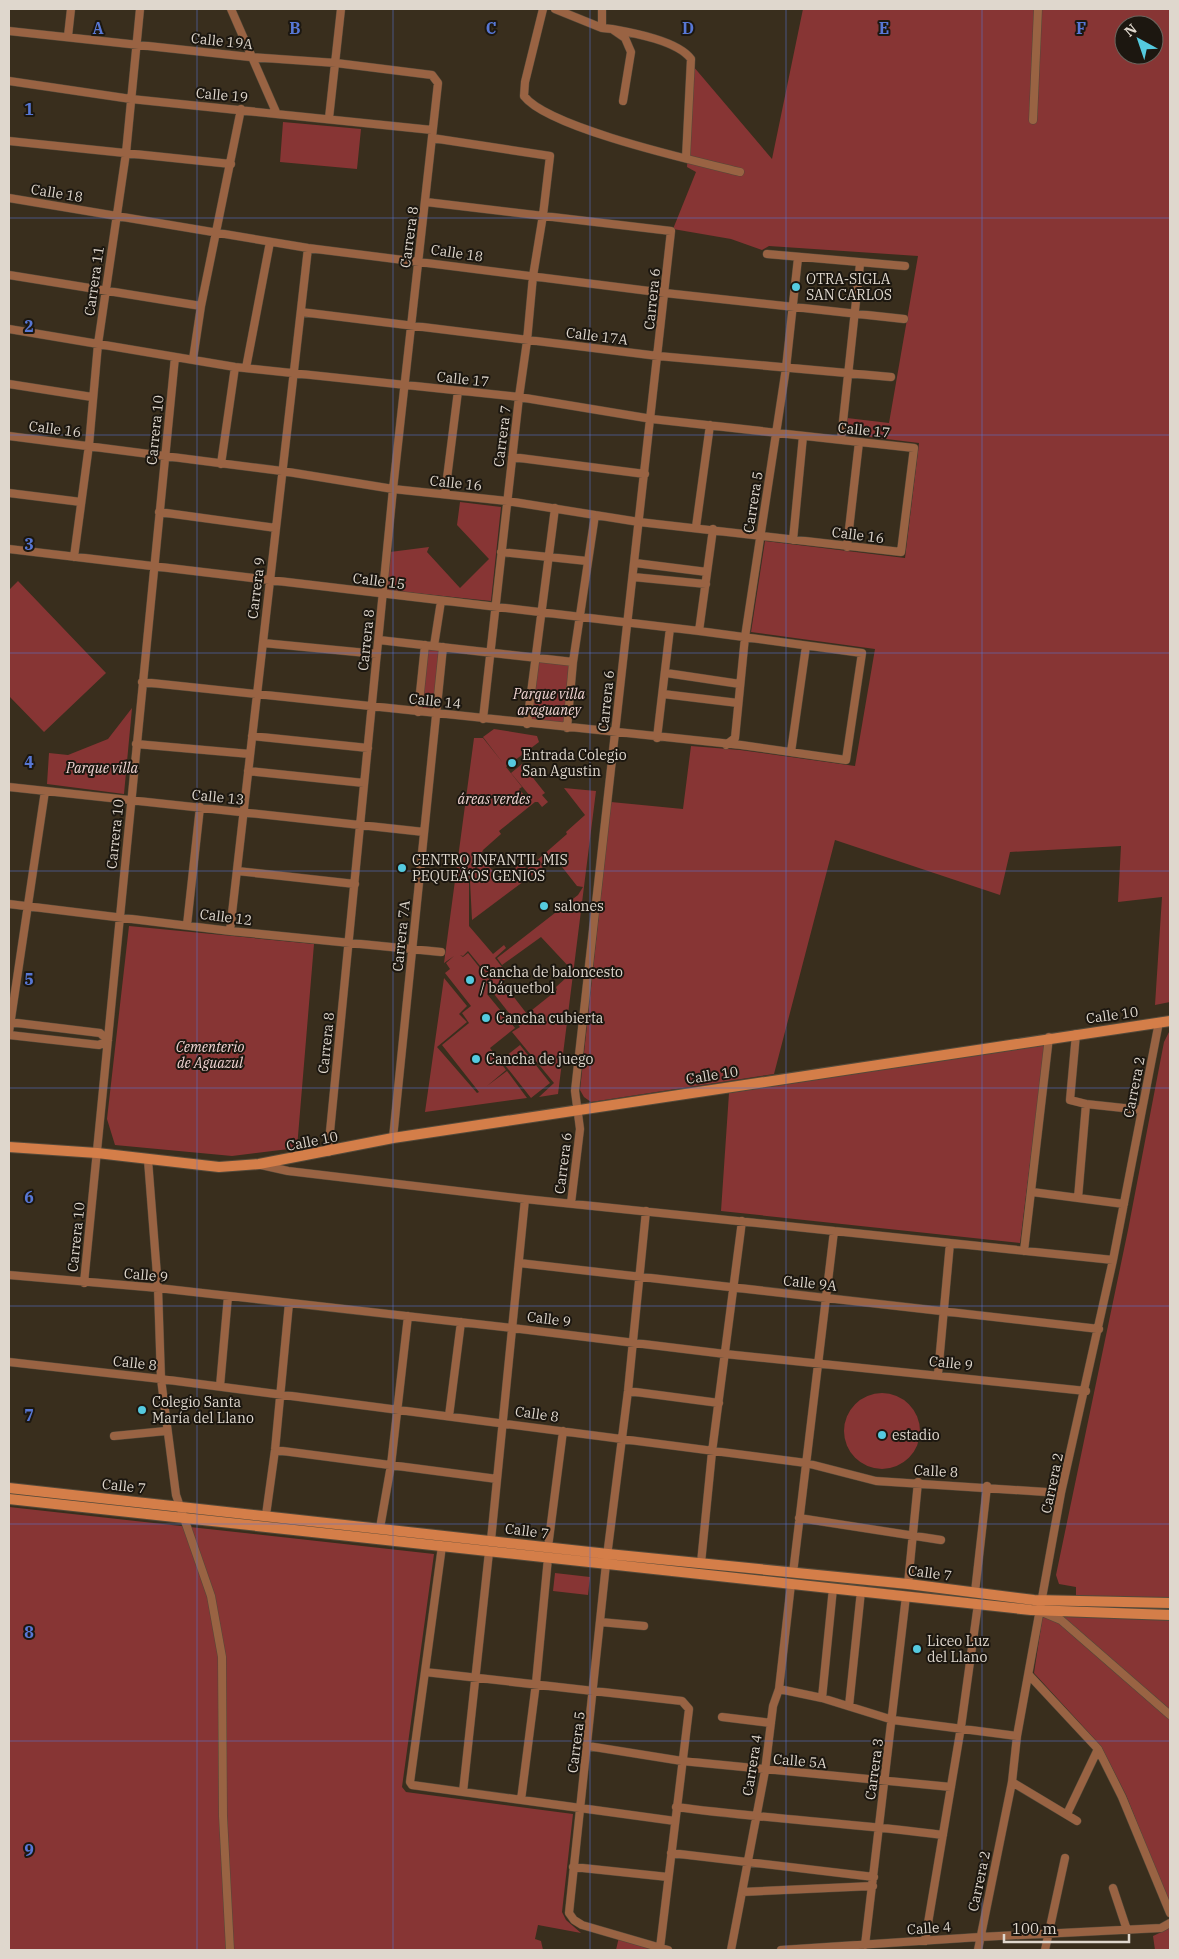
<svg xmlns="http://www.w3.org/2000/svg" width="1179" height="1959" font-family="'IBM Plex Serif',serif">
  <style>
    .green { fill: #873534; fill-rule: evenodd }
    .lines { fill: none; stroke-linecap: round; stroke-linejoin: round }
    .street-casing { stroke: #544939; stroke-width: 9 }
    .secondary-casing { stroke: #544939; stroke-width: 12 }
    .street { stroke: #996343; stroke-width: 8 }
    .secondary { stroke: #d47e49; stroke-width: 10 }
    .grid { fill: none; stroke: #5777d5; stroke-width: 1; stroke-opacity: 0.55 }
    .poi-dot { fill: #55cadf; stroke: #1c1710; stroke-width: 2 }
    .labels { text-anchor: middle; dominant-baseline: central; stroke-width: 4; stroke-linejoin: round; paint-order: stroke }
    .street-label { font-size: 14px; fill: #dfd7cd; stroke: #1c1710 }
    .poi-label { font-size: 14px; fill: #dfd7cd; stroke: #1c1710; text-anchor: start }
    .park-label { font-size: 14px; font-style: italic; fill: #f0d4d2; stroke: #1c1710 }
    .grid-label { font-size: 16px; text-anchor: middle; font-weight: bold; fill: #5777d5; stroke: #1c1710; stroke-width: 4; stroke-linejoin: round; paint-order: stroke }
  </style>
  <rect width="100%" height="100%" fill="#392e1d"/>
  <path class="green" d="M803,9H1170V1002L1155,1005L1162,897L1118,902L1121,846L1010,852L1000,895L835,840L774,1074L591,1102L584,1097L580,1090L611,802L683,809L691,746L740,750L855,766L875,649L751,632L765,541L905,558L919,443L846,434L847,418L889,423L918,256L769,246L762,250L731,239L673,229L696,172L687,167L693,66L772,159ZM1124,25H1154V55H1124Z
    M283,122L361,129L357,169L280,162Z
    M460,502L501,507L491,601L386,590L390,552L429,547L427,552L460,588L489,559L457,525Z
    M18,581L106,673L44,732L9,696V590Z
    M427,647L441,649L434,712L419,711Z
    M537,661L570,665L564,725L530,720Z
    M132,708L124,794L47,784L49,753L68,755L108,739Z
    M494,729L537,736L539,742L506,767L522,787L519,789L525,796H530L511,773L522,764L545,793L542,795L548,802L542,807L538,802H535L499,831L501,834L483,850L469,881V926L493,954L504,945L506,948L495,958L509,976L503,981L493,968L486,973L468,951L463,956L460,955L463,957L468,953L495,987L487,994L515,1028L490,1048L506,1070L487,1086L507,1071L527,1098L425,1112L444,978L467,1006L459,1014L467,1022L437,1047L477,1093L479,1092L442,1045L469,1023L462,1013L471,1006L445,973L450,969L446,963L454,956L444,963L474,738H483L503,763L483,737Z
    M564,788L596,791L558,1094L539,1097L554,1083L512,1032L520,1027L494,994L499,991L487,975L493,970L527,1014L557,990L556,987L567,977L564,972L570,968L541,937L502,965L497,958L578,895L583,887L577,886L555,858L472,920L470,881L482,859L501,880L521,863L527,869L567,834L566,832L585,815Z
    M129,926L314,944L297,1148L232,1156L115,1145L107,1119Z
    M1170,1030V1905L1126,1795L1101,1746L1034,1673L1043,1614L1076,1615V1587L1059,1584L1056,1575L1128,1230L1164,1042Z
    M1045,1044L1020,1243L721,1211L729,1093Z
    M520,1045L550,1083L531,1098L501,1060Z
    M844 1431a38 38 0 1 1 76 0a38 38 0 1 1-76 0Z
    M9,1507L434,1554L402,1787L406,1792L573,1814L562,1912L566,1920L581,1933L538,1925L535,1939L541,1941L543,1950H9Z
    M555,1573L590,1577L588,1595L553,1591Z
    M1170,1928V1950H1155L1153,1936Z
    M619,1937L662,1950H616Z"/>
  <g class="lines">
    <g class="street-casing">
      <path id="street" d="M231,9L276,112
        M543,9L525,82L524,96C548,128 696,161 740,172
        M555,9L602,28L612,29L625,38L631,52L623,101
        M602,28V9
        M612,29C634,33 678,41 691,59L686,158
        M9,31L250,57L336,63L432,75L438,83L393,489L328,1152
        M68,36L71,9
        M9,81L131,99L432,130
        M329,118L341,9
        M1033,120L1038,9
        M432,138L550,156L543,215L533,276L527,341L519,397L483,719
        M9,141L231,164
        M9,198L308,248L665,293L904,319
        M426,202L671,231L575,1091L580,1129L571,1203
        M767,254L905,266
        M9,275L201,306
        M301,312L658,356L891,377
        M9,329L235,367L519,397L652,419L914,448L901,552L639,522L507,501L393,489L282,471L9,436
        M193,359L201,306L241,109
        M246,368L270,242
        M9,384L92,397
        M841,440L860,264
        M512,457L645,474
        M221,464L235,367
        M9,493L81,502
        M445,494L458,391
        M159,512L276,528
        M696,527L710,425
        M793,540L803,436
        M847,547L859,442
        M9,549L699,631L862,653L846,760L741,745L142,682
        M501,552L587,561
        M74,557L89,445L98,344L126,153L140,9
        M635,563L707,572
        M633,577L706,584
        M699,631L713,529
        M379,640L573,662
        M263,643L377,654
        M434,646L441,601
        M666,673L740,684
        M663,694L738,703
        M418,712L425,645
        M527,724L555,508
        M567,728L573,662L595,515
        M252,736L368,748
        M657,738L670,628
        M136,744L250,754
        M726,745L735,738L745,637L786,368L798,258
        M791,752L806,646
        M248,771L364,783
        M9,787L424,832
        M237,871L355,884
        M9,904L230,931L441,952
        M187,925L200,807
        M230,931L308,248
        M9,1022L100,1033L108,1040L99,1045L9,1035
        M9,1032L45,791
        M1076,1034L1070,1100L1086,1104L1142,1110
        M393,1138L443,647
        M148,1160L158,1288L161,1379L176,1495L211,1596L222,1657L223,1816L230,1950
        M261,1165L288,1171L525,1199L1113,1260
        M1032,1192L1124,1204
        M1078,1198L1086,1104
        M646,1211L628,1391L606,1564L569,1913L574,1920L582,1925L668,1950
        M1024,1251L1049,1037
        M519,1263L1099,1329
        M9,1275L158,1288L512,1328L725,1354L1086,1391
        M84,1283L175,357
        M9,1362L161,1379L806,1463L876,1481L1061,1493
        M938,1374L950,1243
        M220,1386L228,1296
        M628,1391L719,1403
        M449,1416L461,1322
        M114,1436L166,1431
        M275,1450L497,1479
        M266,1515L275,1450L289,1303
        M799,1518L941,1540
        M380,1528L391,1465L408,1316
        M491,1540L525,1199
        M442,1546L410,1782L412,1785L675,1821
        M548,1547L563,1431
        M701,1563L712,1452L742,1221
        M793,1573L834,1231
        M908,1584L918,1482
        M975,1592L987,1486
        M1042,1612L1061,1620L1170,1715
        M600,1622L644,1626
        M425,1672L682,1701L689,1709L660,1948
        M1029,1675L1098,1749L1122,1797L1170,1913
        M779,1689L822,1698L893,1720L1017,1736
        M822,1698L833,1588
        M849,1706L861,1591
        M722,1717L771,1723
        M588,1746L682,1761L951,1787
        M1012,1782L1077,1821
        M463,1792L489,1552
        M521,1800L536,1683L548,1558
        M676,1807C765,1819 855,1823 943,1835
        M1067,1814L1098,1749
        M671,1853L874,1877
        M573,1867L668,1877
        M1113,1888L1127,1930
        M742,1892L873,1886
        M925,1941L961,1727L978,1604
        M865,1945L906,1596
        M731,1950L765,1771L773,1706L779,1689L791,1584
        M781,1950L980,1937L1161,1928L1170,1923
        M978,1950L1012,1782L1017,1736L1061,1493L1113,1260L1159,1022
        M1045,1950L1065,1858"/>
    </g>
    <g class="secondary-casing">
      <path id="secondary" d="M9,1147L97,1153L219,1167L259,1164L393,1138L1170,1021
        M9,1488L608,1554L908,1584L1034,1600L1170,1603
        M9,1499L1031,1610L1170,1615"/>
    </g>
    <use href="#street" class="street"/>
    <use href="#secondary" class="secondary"/>
  </g>
  <path class="grid" d="M197,9V1950M393,9V1950M590,9V1950M786,9V1950M982,9V1950M9,218H1170M9,435H1170M9,653H1170M9,871H1170M9,1088H1170M9,1306H1170M9,1524H1170M9,1741H1170"/>
  <g class="poi-dot">
    <circle cx="796" cy="287" r="5"/>
    <circle cx="512" cy="763" r="5"/>
    <circle cx="402" cy="868" r="5"/>
    <circle cx="544" cy="906" r="5"/>
    <circle cx="470" cy="980" r="5"/>
    <circle cx="486" cy="1018" r="5"/>
    <circle cx="476" cy="1059" r="5"/>
    <circle cx="142" cy="1410" r="5"/>
    <circle cx="882" cy="1435" r="5"/>
    <circle cx="917" cy="1649" r="5"/>
  </g>
  <g class="labels">
    <g class="street-label">
      <text transform="translate(222 41) rotate(6)">Calle 19A</text>
      <text transform="translate(222 95) rotate(5)">Calle 19</text>
      <text transform="translate(57 193) rotate(9)">Calle 18</text>
      <text transform="translate(409 237) rotate(-82)">Carrera 8</text>
      <text transform="translate(457 253) rotate(8)">Calle 18</text>
      <text transform="translate(94 281) rotate(-82)">Carrera 11</text>
      <text transform="translate(652 299) rotate(-84)">Carrera 6</text>
      <text transform="translate(597 336) rotate(7)">Calle 17A</text>
      <text transform="translate(463 379) rotate(6)">Calle 17</text>
      <text transform="translate(55 429) rotate(7)">Calle 16</text>
      <text transform="translate(155 430) rotate(-84)">Carrera 10</text>
      <text transform="translate(864 430) rotate(6)">Calle 17</text>
      <text transform="translate(502 436) rotate(-83)">Carrera 7</text>
      <text transform="translate(456 483) rotate(6)">Calle 16</text>
      <text transform="translate(753 502) rotate(-81)">Carrera 5</text>
      <text transform="translate(858 535) rotate(7)">Calle 16</text>
      <text transform="translate(379 581) rotate(7)">Calle 15</text>
      <text transform="translate(256 588) rotate(-83)">Carrera 9</text>
      <text transform="translate(366 640) rotate(-84)">Carrera 8</text>
      <text transform="translate(435 701) rotate(6)">Calle 14</text>
      <text transform="translate(606 701) rotate(-84)">Carrera 6</text>
      <text transform="translate(218 797) rotate(6)">Calle 13</text>
      <text transform="translate(115 834) rotate(-84)">Carrera 10</text>
      <text transform="translate(226 917) rotate(7)">Calle 12</text>
      <text transform="translate(401 936) rotate(-84)">Carrera 7A</text>
      <text transform="translate(1112 1015) rotate(-8)">Calle 10</text>
      <text transform="translate(326 1043) rotate(-84)">Carrera 8</text>
      <text transform="translate(712 1075) rotate(-9)">Calle 10</text>
      <text transform="translate(1134 1087) rotate(-79)">Carrera 2</text>
      <text transform="translate(312 1141) rotate(-11)">Calle 10</text>
      <text transform="translate(563 1163) rotate(-83)">Carrera 6</text>
      <text transform="translate(76 1237) rotate(-84)">Carrera 10</text>
      <text transform="translate(146 1275) rotate(5)">Calle 9</text>
      <text transform="translate(810 1283) rotate(6)">Calle 9A</text>
      <text transform="translate(549 1319) rotate(7)">Calle 9</text>
      <text transform="translate(135 1363) rotate(6)">Calle 8</text>
      <text transform="translate(951 1363) rotate(6)">Calle 9</text>
      <text transform="translate(537 1414) rotate(8)">Calle 8</text>
      <text transform="translate(936 1471) rotate(3)">Calle 8</text>
      <text transform="translate(1052 1483) rotate(-78)">Carrera 2</text>
      <text transform="translate(124 1486) rotate(6)">Calle 7</text>
      <text transform="translate(527 1531) rotate(7)">Calle 7</text>
      <text transform="translate(930 1573) rotate(7)">Calle 7</text>
      <text transform="translate(576 1742) rotate(-83)">Carrera 5</text>
      <text transform="translate(800 1761) rotate(5)">Calle 5A</text>
      <text transform="translate(752 1765) rotate(-81)">Carrera 4</text>
      <text transform="translate(874 1769) rotate(-82)">Carrera 3</text>
      <text transform="translate(979 1881) rotate(-78)">Carrera 2</text>
      <text transform="translate(929 1928) rotate(-4)">Calle 4</text>
    </g>
    <g class="poi-label">
      <text x="806" y="279">OTRA-SIGLA<tspan x="806" dy="16">SAN CARLOS</tspan></text>
      <text x="522" y="755">Entrada Colegio<tspan x="522" dy="16">San Agustin</tspan></text>
      <text x="412" y="860">CENTRO INFANTIL MIS<tspan x="412" dy="16">PEQUEÃ‘OS GENIOS</tspan></text>
      <text x="554" y="906">salones</text>
      <text x="480" y="972">Cancha de baloncesto<tspan x="480" dy="16">/ báquetbol</tspan></text>
      <text x="496" y="1018">Cancha cubierta</text>
      <text x="486" y="1059">Cancha de juego</text>
      <text x="152" y="1402">Colegio Santa<tspan x="152" dy="16">María del Llano</tspan></text>
      <text x="892" y="1435">estadio</text>
      <text x="927" y="1641">Liceo Luz<tspan x="927" dy="16">del Llano</tspan></text>
    </g>
    <g class="park-label">
      <text x="549" y="694">Parque villa<tspan x="549" dy="16">araguaney</tspan></text>
      <text x="102" y="768">Parque villa</text>
      <text x="494" y="799">áreas verdes</text>
      <text x="210" y="1047">Cementerio<tspan x="210" dy="16">de Aguazul</tspan></text>
    </g>
  </g>
  <g class="grid-label">
    <text x="98" y="34">A</text>
    <text x="295" y="34">B</text>
    <text x="491" y="34">C</text>
    <text x="688" y="34">D</text>
    <text x="884" y="34">E</text>
    <text x="1081" y="34">F</text>
    <text x="29" y="115">1</text>
    <text x="29" y="332">2</text>
    <text x="29" y="550">3</text>
    <text x="29" y="768">4</text>
    <text x="29" y="985">5</text>
    <text x="29" y="1203">6</text>
    <text x="29" y="1421">7</text>
    <text x="29" y="1638">8</text>
    <text x="29" y="1856">9</text>
  </g>
  <rect width="1179" height="1959" fill="none" stroke="#dfd7cd" stroke-width="20"/>
  <g transform="translate(1139 40) rotate(320)"><circle r="24" fill="#1c1710" stroke="#6a645c"/>
  <path d="M0-4L9 19L0 12L-9 19Z" fill="#55cadf"/>
  <text y="-8" font-size="14" font-weight="bold" text-anchor="middle" fill="#dfd7cd">N</text>
  </g>
  <path d="M1004 1934v8h125v-8" fill="none" stroke="#dfd7cd" stroke-width="2.5"/>
  <text x="1012" y="1934" font-size="15" fill="#dfd7cd" stroke="#1c1710" stroke-width="4" paint-order="stroke">100 m</text>
</svg>
